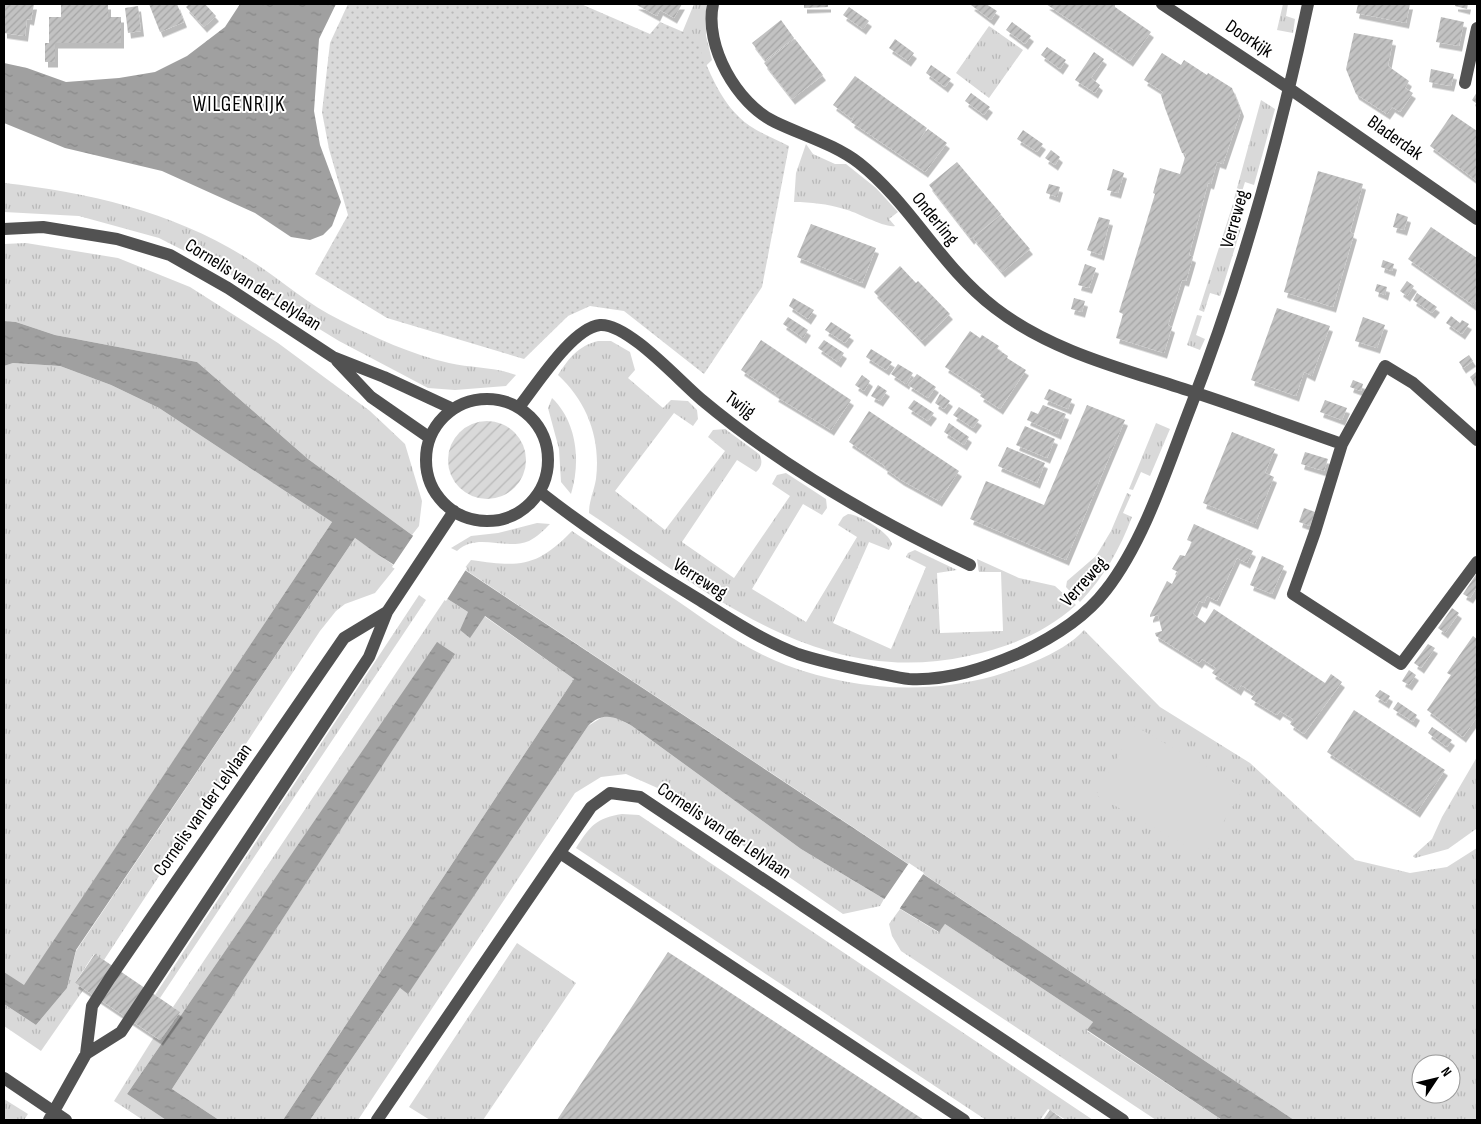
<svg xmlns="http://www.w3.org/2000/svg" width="1481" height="1124" font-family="'Sofia Sans Condensed',sans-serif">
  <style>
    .grass { fill: url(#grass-tufts); fill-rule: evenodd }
    .park { fill: url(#park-dots) }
    .garden { fill: url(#garden-furrows) }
    .pitch { fill: #d9d9d9 }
    .water { fill: url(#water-ripples) }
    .pier { fill: #fff }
    .building { fill: url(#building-hatch); filter: url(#shadow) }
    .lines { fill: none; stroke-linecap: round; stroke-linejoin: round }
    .minor { stroke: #525252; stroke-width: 12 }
    .labels { text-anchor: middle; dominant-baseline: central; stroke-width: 4; stroke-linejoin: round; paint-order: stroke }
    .street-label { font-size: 19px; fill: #000; stroke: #fff }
    .quarter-label { font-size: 21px; letter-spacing: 1px; fill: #000; stroke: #fff }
  </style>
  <defs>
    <pattern id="grass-tufts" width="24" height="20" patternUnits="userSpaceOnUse" patternTransform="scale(1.25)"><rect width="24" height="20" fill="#d9d9d9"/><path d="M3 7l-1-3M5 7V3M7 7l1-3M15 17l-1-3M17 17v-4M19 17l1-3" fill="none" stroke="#b8b8b8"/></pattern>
    <pattern id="park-dots" width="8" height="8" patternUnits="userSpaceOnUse" patternTransform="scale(1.25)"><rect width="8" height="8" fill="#d9d9d9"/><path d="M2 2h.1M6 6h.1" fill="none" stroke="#b8b8b8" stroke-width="1.8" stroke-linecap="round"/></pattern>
    <pattern id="garden-furrows" width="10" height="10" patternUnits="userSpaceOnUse" patternTransform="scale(1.25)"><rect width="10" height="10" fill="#d9d9d9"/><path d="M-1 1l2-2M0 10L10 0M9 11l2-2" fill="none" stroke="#b8b8b8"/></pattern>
    <pattern id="water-ripples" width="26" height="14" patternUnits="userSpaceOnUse" patternTransform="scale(1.25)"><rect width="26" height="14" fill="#a0a0a0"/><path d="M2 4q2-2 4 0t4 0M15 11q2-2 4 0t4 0" fill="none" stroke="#888"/></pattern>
    <pattern id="building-hatch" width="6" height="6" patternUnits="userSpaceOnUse" patternTransform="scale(1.25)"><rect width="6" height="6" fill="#c2c2c2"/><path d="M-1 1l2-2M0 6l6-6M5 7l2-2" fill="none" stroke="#a5a5a5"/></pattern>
    <filter id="shadow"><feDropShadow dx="3" dy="5.5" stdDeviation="0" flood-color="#0004"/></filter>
  </defs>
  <rect width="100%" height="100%" fill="#fff"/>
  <path class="grass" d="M694,4H706V36L712,60L687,84L680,38Z
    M1283,4H1288L1286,16L1295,19L1293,33L1277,30Z
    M989,26L1023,50L989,98L956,73Z
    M1261,100L1275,109L1254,185L1245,182L1239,201L1234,199Z
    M806,144L813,154L835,164H846L876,188L898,212L889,219L895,226C884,228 857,212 844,209C827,204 811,202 794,202L796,173Z
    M4,183C87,192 173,212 245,257C277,276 306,304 340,320C374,337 412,355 449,363C471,368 495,367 516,375L506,386L455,390L428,388L339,341L226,272L159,238L79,216L4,212Z
    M1233,204L1238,206L1232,225L1241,228L1220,296L1210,293L1204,312L1199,310Z
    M26,243L118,258L190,287L278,343L370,411L405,444L422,501L419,526L412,535L308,459L197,362L55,335L16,322L4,321V244Z
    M1197,315L1202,316L1196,335L1205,339L1200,350L1187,345Z
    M598,341H611L630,352L635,370L628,378L663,408L671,400L688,401L697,410L698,419L693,426L674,413L615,491L665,530L725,451L708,437L713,430L725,429L759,454C763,461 762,467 756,472L737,460L682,542L734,578L790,496L772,484L777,475L786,473L826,499L827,508L822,515L803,504L752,589L806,622L857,537L838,525L843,517L848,514C860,515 889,532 892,544L889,550L869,542L833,623L891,649L926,567L906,557L908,553L915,550L957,570L937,573L940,633L1003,631L1001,572H979L977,559L1019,578L1055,586L1076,605C1045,633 1009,647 968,656C816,689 707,591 589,513C589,501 594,491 596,479C601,438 587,402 558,375C569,358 578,346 598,341Z
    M13,363L60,366L111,385L159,408L332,522L24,986L4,972V366Z
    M552,398C577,422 581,461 571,494L561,482L559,449L548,408Z
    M1156,423L1170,429L1150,476L1141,472L1133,490L1129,489Z
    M1127,493L1131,495L1123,513L1132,517C1120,549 1104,577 1080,602L1066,587L1067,581L1096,556L1111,531Z
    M537,523L550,524C544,530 537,537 529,541C504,551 478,532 457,551L451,548L471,536L498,533Z
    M572,531C606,554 641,577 676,600C711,624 746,650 786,665C853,690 925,695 994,676C1021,668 1065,652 1084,630L1160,707L1250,763L1355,860L1410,873L1447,867L1477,848V1120H1294L464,569L471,560C519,567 536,568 572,531ZM1421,1064H1451V1094H1421Z
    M355,538L396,567L375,593L345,604L336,611L320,631L104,960L94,954L75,983L84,989L41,1051L4,1026V1004L36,1025L67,988L76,951Z
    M419,595L426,600L160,998L155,995Z
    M446,598L468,612L470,637L484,616L574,679L283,1120H219L172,1089L454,655L437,643L127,1094L166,1120H143L114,1101L154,1037L160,1040L179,1012L173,1007Z
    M604,716L616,717L632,726L801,849L884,899L880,906L843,914L662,790L626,774L601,777L575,793L358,1120H310L400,988L408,993L588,726Z
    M1477,757L1476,829L1448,849L1415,858L1413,856L1432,839L1442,817Z
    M622,814L639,815L1093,1120H1066L1048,1109L1040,1120H986L576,848C590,826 596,818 622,814Z
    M900,909L938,932L945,924L1093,1022L1087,1031L1222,1120H1156L901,951L892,936L889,924Z
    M517,943L576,983L483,1120H430L409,1107Z
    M4,1099L28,1114L24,1120H4Z"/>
  <path class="park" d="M348,4H581L650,34L660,22L695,37C709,70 720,105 750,126C762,134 776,139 789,146L762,287L704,374L624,311L590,306L568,316L524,359L387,318L315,274L348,215L329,149L322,112L330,43Z"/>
  <path class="garden" d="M448 460a39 39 0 1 1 78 0a39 39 0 1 1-78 0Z"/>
  <path class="pitch" d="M1135,726L1243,788L1204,856L1096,795Z"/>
  <path class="water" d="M240,4H336L319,39L314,111L320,145L341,202L332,226L323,235L310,240L291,237L255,213L162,171L65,148L4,123V63L27,68L66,82L119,78L155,72L187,56L225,27Z
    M4,321L16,322L55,335L197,362L308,459L412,535L1294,1120H1222L1087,1030L1093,1022L945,924L939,932L801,849L632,726C616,717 603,711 588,726L408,994L400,988L310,1120H283L574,679L485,616L470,638L460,630L468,612L377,554L355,538L76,950L67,988L36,1025L4,1004V972L24,985L332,522L159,408L111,385L60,366L13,363L4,366Z
    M437,642L455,654L172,1089L219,1120H166L127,1094Z"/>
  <path class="pier" d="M415,533L467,568L446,601L392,567Z
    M909,863L924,873L898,911L883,901Z"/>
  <path class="building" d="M4,4H34L31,20L27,19L25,36L4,33Z
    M61,4H108V17H121V43H55V62H45V43H49V17H61Z
    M149,4H177L184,22L160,32Z
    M189,4H205L216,16L204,27L186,7Z
    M635,4H682L674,18L660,10L657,16Z
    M804,4H828V7L804,8Z
    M973,4H986L997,11L991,20L971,5Z
    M1046,4H1115V7L1151,32L1130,61Z
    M1358,4H1410L1406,23L1356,13Z
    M1455,4H1468L1467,9L1455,6Z
    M138,6L141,31L128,33L125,8Z
    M849,7L869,21L863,29L843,15Z
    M1441,17L1464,22L1459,46L1436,42Z
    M781,20L794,38L765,60L752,43Z
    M1012,22L1031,36L1025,44L1006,30Z
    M1354,33L1393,40L1388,66L1409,81L1405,88L1413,93L1400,112L1392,107L1387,114L1356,94L1346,69Z
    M795,39L823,75L792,99L764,63Z
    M895,39L914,53L908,61L889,48Z
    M1047,47L1066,60L1060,69L1041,55Z
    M1094,52L1104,59L1091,78L1100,85L1095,93L1075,80Z
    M1162,53L1181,65L1184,60L1207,75L1208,73L1232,88L1241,111L1223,164L1217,162L1211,184L1208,183L1189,255L1193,257L1186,281L1182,280L1168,325L1172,327L1164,353L1116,338L1123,314L1119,312L1155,194L1153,193L1160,168L1180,174L1186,154L1182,153L1165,108L1161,95L1163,92L1144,80Z
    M931,65L951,79L945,87L926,73Z
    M1431,69L1454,74L1451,86L1429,82Z
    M855,76L927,128L917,143L928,129L947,143L925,172L851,122L856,113L852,119L833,105Z
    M1477,92V104L1472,100Z
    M971,93L990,107L984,115L965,101Z
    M1452,114L1477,131V181L1430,146Z
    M1023,130L1043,144L1037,152L1017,139Z
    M1051,150L1060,157L1055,165L1045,158Z
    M957,162L1001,214L971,239L929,185Z
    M1113,169L1124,173L1118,193L1107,190Z
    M1318,171L1363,184L1350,232L1354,234L1333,307L1284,292Z
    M1049,184L1060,187L1057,197L1046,193Z
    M1397,213L1408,217L1404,230L1393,227Z
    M1001,215L1030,249L1002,272L973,238Z
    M1099,217L1110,220L1101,255L1087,250Z
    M811,224L876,248L862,283L797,257Z
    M1431,227L1477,258V298L1473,305L1408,259Z
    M1383,260L1394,264L1392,271L1381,267Z
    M1085,264L1096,268L1089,288L1078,285Z
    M900,266L916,283L918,281L950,314L922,341L874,292Z
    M1407,281L1414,286L1407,296L1400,291Z
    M1377,284L1387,287L1385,295L1375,291Z
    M1417,293L1437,307L1432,313L1413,300Z
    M793,298L814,310L808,319L789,306Z
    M1074,298L1085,301L1082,312L1071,309Z
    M1277,308L1330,326L1312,376L1304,372L1296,396L1251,380Z
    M1451,316L1460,323L1462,320L1469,324L1462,334L1446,323Z
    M788,317L808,330L803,338L783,324Z
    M1363,317L1385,325L1377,348L1355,341Z
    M831,322L851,335L845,343L825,330Z
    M970,331L980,338L982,335L999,346L997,349L1008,356L1007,358L1026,370L1000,409L980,396L983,392L945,367Z
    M761,340L851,400L831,430L775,396L777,394L741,370Z
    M824,340L844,353L838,362L818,348Z
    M871,349L892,362L886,370L866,357Z
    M1469,355L1473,361L1463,368L1459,362Z
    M898,364L913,373L906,384L891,374Z
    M1476,372L1477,374V388L1470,377Z
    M917,374L936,387L928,398L908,385Z
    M862,375L870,381L864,391L855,385Z
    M1353,380L1363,384L1361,391L1350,387Z
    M878,385L887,391L880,401L871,396Z
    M1049,389L1072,399L1068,409L1044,399Z
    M940,394L950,401L944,409L935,403Z
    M914,400L934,413L928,421L908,408Z
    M1325,400L1347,408L1342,420L1320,412Z
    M1043,405L1066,414L1058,434L1027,420L1031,411L1038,414Z
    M1087,405L1125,420L1066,560L970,519L986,481L1044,505Z
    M959,407L979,420L973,428L953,415Z
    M869,411L959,471L939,501L901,480L884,468L885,466L849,442Z
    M949,423L969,437L964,445L944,432Z
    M1025,426L1055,439L1047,458L1016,445Z
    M1232,432L1275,449L1265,473L1274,477L1255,524L1203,503Z
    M1007,447L1045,463L1037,483L998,466Z
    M1305,452L1328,459L1324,471L1301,464Z
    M1304,508L1315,512L1310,526L1299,522Z
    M1194,524L1253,551L1247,563L1237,558L1217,601L1207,596L1204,603L1199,601L1193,614L1205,623L1214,609L1325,683L1331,674L1342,682L1304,734L1290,724L1293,719L1280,711L1277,715L1251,699L1255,694L1241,685L1238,690L1212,673L1216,668L1202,659L1199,663L1156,636L1155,633L1162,631L1158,615L1150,617V615L1167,581L1172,584L1178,572L1172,569L1180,555L1185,556L1192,542L1187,540Z
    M1262,556L1284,566L1272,594L1250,585Z
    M1477,573V587L1470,598L1463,594Z
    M1452,608L1459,613L1445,633L1438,628Z
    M1473,636L1477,639V717L1463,737L1427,710L1451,675L1447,673Z
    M1428,644L1435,648L1421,668L1414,663Z
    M1409,670L1416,675L1409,685L1402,681Z
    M1380,690L1390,696L1386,703L1375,696Z
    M1398,702L1417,715L1413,722L1393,709Z
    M1354,710L1445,770L1417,812L1327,752Z
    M1432,727L1452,740L1447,747L1428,733Z
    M668,952L705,976L924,1120H557Z
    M95,954L180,1012L160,1040L75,983Z
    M1050,1110L1064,1120H1043Z"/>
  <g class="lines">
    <path class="minor" d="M713,4C704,46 737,104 775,122C804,136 834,144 859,163C911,204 940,266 995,308C1053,353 1128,370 1196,393C1245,409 1293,427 1342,444
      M1162,4L1290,89L1477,219
      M1465,83L1477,28
      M4,229L43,227L117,239L170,255L228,288L333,357L384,377L453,409
      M337,361L371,397L430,438
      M426 460a61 61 0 1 1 122 0a61 61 0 1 1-122 0Z
      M519,407C536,386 572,328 600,325C628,323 680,382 702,400C781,466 877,521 970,565
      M1477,440L1413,383L1385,366L1342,444L1315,532L1293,594L1401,664L1477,562
      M540,492C590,531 643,566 698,599C730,619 763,641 798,654C822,662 847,667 872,672C884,674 897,678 909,679C948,681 985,668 1020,653C1052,638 1084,619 1106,590C1145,540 1168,465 1191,406C1242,275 1279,141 1308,4
      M560,853L964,1120
      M86,1054L92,1006L110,978L344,638L387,612
      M4,1078L66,1120
      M49,1120L86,1054L121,1032L369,657L387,612L454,511
      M377,1120L591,807L610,793L640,797L1123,1120"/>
  </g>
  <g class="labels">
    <g class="street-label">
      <text transform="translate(1249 39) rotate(34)">Doorkijk</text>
      <text transform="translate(1395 138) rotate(35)">Bladerdak</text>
      <text transform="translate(935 219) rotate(51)">Onderling</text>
      <text transform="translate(1235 219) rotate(-74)">Verreweg</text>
      <text transform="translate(253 285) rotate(32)">Cornelis van der Lelylaan</text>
      <text transform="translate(740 405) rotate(36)">Twijg</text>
      <text transform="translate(700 579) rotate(32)">Verreweg</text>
      <text transform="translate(1084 582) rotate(-48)">Verreweg</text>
      <text transform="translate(203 810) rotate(-55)">Cornelis van der Lelylaan</text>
      <text transform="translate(724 831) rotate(34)">Cornelis van der Lelylaan</text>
    </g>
    <g class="quarter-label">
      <text x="239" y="104">WILGENRIJK</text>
    </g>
  </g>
  <rect width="1481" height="1124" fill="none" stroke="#000000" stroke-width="10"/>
  <g transform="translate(1436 1079) rotate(55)"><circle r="24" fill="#ffffff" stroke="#999999"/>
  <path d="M0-4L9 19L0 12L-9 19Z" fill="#000000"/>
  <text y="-8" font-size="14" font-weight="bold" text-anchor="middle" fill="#000000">N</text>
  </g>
</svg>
